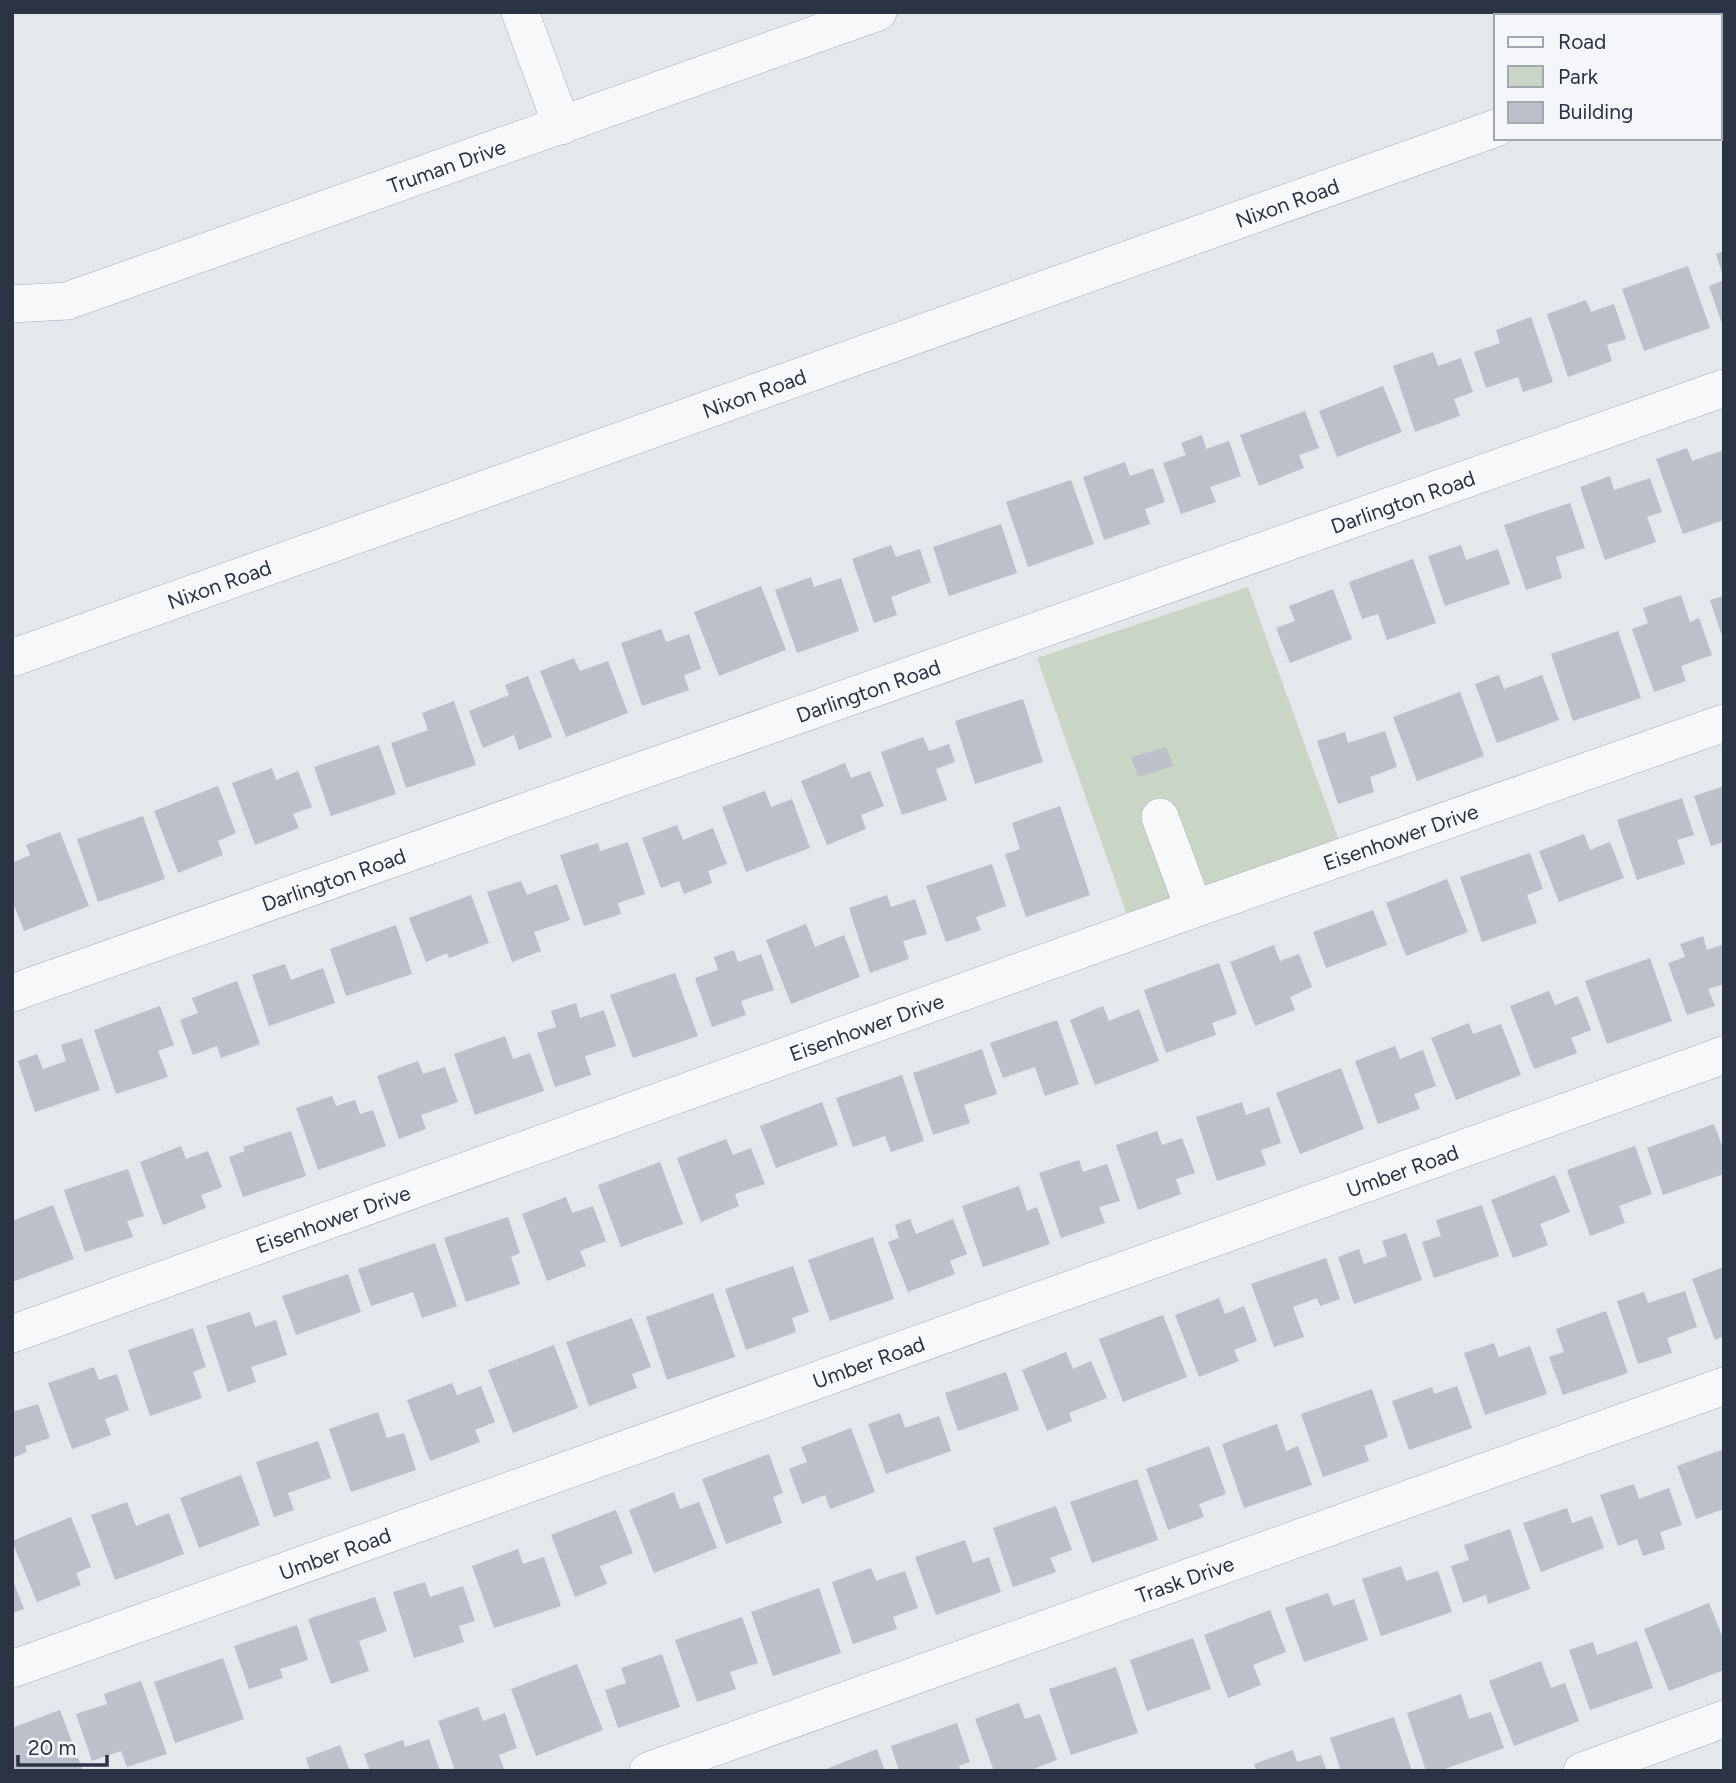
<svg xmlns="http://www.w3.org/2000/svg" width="1736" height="1783" font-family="Figtree,sans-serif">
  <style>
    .green { fill: #c9d6c5 }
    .building { fill: #bbc0ca }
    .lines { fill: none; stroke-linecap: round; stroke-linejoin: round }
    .minor-casing { stroke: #a9aeb7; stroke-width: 38 }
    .minor { stroke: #f7f8fa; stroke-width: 37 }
    .labels { text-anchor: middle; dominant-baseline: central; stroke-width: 5; stroke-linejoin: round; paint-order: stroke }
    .street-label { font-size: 21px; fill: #2b3445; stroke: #f4f6f9 }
  </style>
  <rect width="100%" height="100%" fill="#e4e7ec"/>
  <path class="green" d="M1248,587L1340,843L1127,915L1037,658Z"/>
  <path class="building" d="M1724,251V276H1723L1716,254Z
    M1688,266L1710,328L1644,351L1622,289Z
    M1724,280V327H1723L1709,286Z
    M1586,300L1591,312L1614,304L1626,339L1607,345L1612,361L1568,377L1547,314Z
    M1531,317L1553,382L1523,392L1518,377L1486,388L1474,352L1500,343L1496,330Z
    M1433,352L1438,366L1461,358L1473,392L1454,399L1460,416L1415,432L1393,366Z
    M1383,386L1402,432L1337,457L1319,411Z
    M1305,411L1319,448L1299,455L1304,468L1259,486L1240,435Z
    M1202,435L1206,449L1229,441L1241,476L1210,487L1216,502L1181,514L1163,463L1186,455L1181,443Z
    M1687,448L1692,461L1724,450V520L1683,534L1656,459Z
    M1125,462L1130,476L1153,468L1165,502L1145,509L1150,524L1104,540L1083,477Z
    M1610,476L1614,490L1650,478L1662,512L1647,517L1656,542L1605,560L1580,487Z
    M1071,480L1094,544L1028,567L1006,502Z
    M1570,503L1585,548L1556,557L1562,578L1526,590L1504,525Z
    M1001,524L1017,573L949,596L933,547Z
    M891,545L896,557L920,549L931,582L891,597L897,615L874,623L852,559Z
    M1461,545L1466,560L1498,549L1510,584L1445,606L1428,556Z
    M1413,559L1436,623L1387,640L1378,614L1362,619L1349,582Z
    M811,577L814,587L841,578L859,631L797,653L775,590Z
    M761,586L786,650L719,676L694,612Z
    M1333,589L1352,639L1290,663L1276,628L1295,621L1289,606Z
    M1681,595L1690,622L1699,618L1712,655L1681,666L1686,681L1654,692L1632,629L1648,623L1643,608Z
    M1724,596V639H1723L1710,600Z
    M661,629L666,642L689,634L701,669L684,675L689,690L642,706L621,643Z
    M1618,631L1641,698L1573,721L1551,654Z
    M574,658L580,671L608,661L628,713L566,737L540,671Z
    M1499,675L1504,689L1542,675L1559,720L1497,743L1475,684Z
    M528,676L552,737L519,750L514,735L483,748L469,711L509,695L505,685Z
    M1460,692L1484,756L1417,781L1393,717Z
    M1023,699L1043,762L975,784L955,721Z
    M454,701L476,765L406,788L391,743L428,730L422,713Z
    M1385,731L1397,767L1370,777L1374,792L1338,804L1317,741L1345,732L1348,743Z
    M923,737L929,751L949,744L955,762L936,769L947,800L902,815L881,752Z
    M379,745L396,794L331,816L314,767Z
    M1166,747L1173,766L1138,777L1131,757Z
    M845,763L851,778L870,771L884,806L861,815L866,829L827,845L801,781Z
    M272,768L276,780L298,771L312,807L293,814L299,828L255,845L232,783Z
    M218,786L236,833L218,841L223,855L178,873L154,811Z
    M1724,786V842L1711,846L1694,796Z
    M765,791L771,807L792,799L810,848L746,872L722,807Z
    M1682,798L1694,835L1677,840L1685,864L1637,880L1617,820Z
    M1060,806L1090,895L1026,917L1005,854L1020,849L1012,823Z
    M143,816L165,879L98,902L77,839Z
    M677,825L683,840L713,828L727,864L708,871L712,883L684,894L679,881L661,888L642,838Z
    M60,832L89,906L24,931L12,900V863L30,855L26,845Z
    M1584,834L1590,850L1610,842L1624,878L1559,902L1539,851Z
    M628,842L645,894L618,903L621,914L584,926L560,855L598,843L600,851Z
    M1530,853L1543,889L1527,895L1537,923L1482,942L1460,877Z
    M992,864L1006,906L976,917L981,930L946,942L926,886Z
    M1447,879L1468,932L1406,956L1386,903Z
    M521,881L527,895L557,884L570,920L534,932L541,951L512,962L487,892Z
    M471,895L489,943L449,958L447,953L426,962L409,918Z
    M887,895L891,907L915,899L927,934L903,941L909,959L870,973L849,908Z
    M1373,910L1387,945L1326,968L1313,932Z
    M806,924L815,947L844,935L860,977L791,1004L766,940Z
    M396,925L412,974L346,996L330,949Z
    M1703,936L1707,950L1724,944V984L1708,989L1715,1006L1687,1015L1668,963L1685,957L1680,944Z
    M1274,945L1280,961L1299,954L1312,987L1290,997L1295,1010L1255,1026L1230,962Z
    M734,950L738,962L761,954L774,990L741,1001L746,1015L712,1027L695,978L718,970L714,957Z
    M1650,958L1672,1021L1607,1044L1585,981Z
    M1219,963L1237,1014L1212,1023L1216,1035L1166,1053L1144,990Z
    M285,964L291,980L323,968L335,1003L269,1026L252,975Z
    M675,973L698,1036L633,1058L610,995Z
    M237,981L260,1044L221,1058L217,1046L193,1055L180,1020L198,1013L192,998Z
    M1549,991L1555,1005L1578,996L1591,1030L1571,1038L1577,1053L1534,1069L1510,1006Z
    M576,1003L580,1018L604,1010L616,1046L585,1056L591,1075L555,1087L537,1033L556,1027L551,1011Z
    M160,1006L174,1045L158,1051L168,1077L116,1094L94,1030Z
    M1103,1006L1109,1021L1139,1009L1159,1061L1095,1085L1070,1020Z
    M1057,1020L1079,1084L1045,1096L1035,1067L1003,1078L990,1043Z
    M1469,1023L1473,1034L1501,1024L1521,1075L1456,1100L1431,1038Z
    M505,1036L513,1059L530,1053L544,1091L475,1115L454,1054Z
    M82,1038L100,1090L35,1112L18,1061L37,1054L43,1069L66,1061L61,1045Z
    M1395,1046L1400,1059L1423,1050L1436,1086L1414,1094L1420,1109L1378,1124L1355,1061Z
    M982,1049L997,1094L964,1105L970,1123L933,1135L913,1073Z
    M418,1061L423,1074L445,1067L458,1102L421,1115L426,1129L399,1139L377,1076Z
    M1341,1068L1364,1129L1300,1154L1276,1093Z
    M902,1075L924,1141L891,1152L885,1136L853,1147L836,1098Z
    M332,1096L336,1106L355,1100L360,1114L373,1110L386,1146L318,1170L296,1108Z
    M822,1102L838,1145L776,1168L760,1126Z
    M1242,1102L1246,1115L1269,1107L1281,1143L1261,1150L1266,1165L1217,1181L1196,1117Z
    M1714,1124L1724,1151V1174L1663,1195L1647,1148Z
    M291,1131L306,1176L243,1197L229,1157L245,1151L243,1147Z
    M1157,1131L1162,1145L1182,1138L1195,1173L1176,1179L1181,1194L1138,1210L1116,1145Z
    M726,1139L733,1155L751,1148L765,1184L735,1194L739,1206L701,1222L677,1158Z
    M181,1146L186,1159L208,1151L222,1187L201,1195L206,1208L163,1225L140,1162Z
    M1635,1146L1652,1194L1619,1206L1625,1223L1590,1236L1567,1170Z
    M1079,1160L1083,1172L1107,1164L1120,1201L1099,1207L1105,1223L1061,1238L1039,1173Z
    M660,1162L683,1224L621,1247L598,1185Z
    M128,1169L144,1216L127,1221L133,1237L85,1252L64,1190Z
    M1555,1175L1570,1212L1540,1224L1548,1245L1513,1258L1491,1200Z
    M1019,1186L1027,1211L1037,1207L1050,1244L983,1267L962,1206Z
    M566,1197L572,1213L593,1206L606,1241L580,1251L586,1266L547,1281L522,1214Z
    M53,1205L74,1259L12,1282V1221Z
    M1482,1205L1499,1256L1434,1278L1422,1242L1441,1236L1436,1220Z
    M508,1217L520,1253L511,1257L520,1284L466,1302L444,1238Z
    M910,1219L916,1234L953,1219L967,1254L950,1261L955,1274L908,1292L888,1242L899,1238L895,1225Z
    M1406,1233L1422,1280L1354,1304L1338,1257L1359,1249L1364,1264L1387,1256L1382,1241Z
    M873,1237L894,1299L830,1321L808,1260Z
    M435,1243L457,1306L422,1318L413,1292L371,1306L358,1269Z
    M1326,1258L1340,1299L1320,1306L1317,1298L1293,1307L1304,1337L1274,1347L1251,1284Z
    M793,1266L809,1312L792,1318L796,1332L746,1350L725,1289Z
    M1724,1267V1336L1715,1340L1692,1279Z
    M348,1274L361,1312L296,1335L282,1296Z
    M1685,1291L1697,1327L1667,1338L1672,1353L1638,1364L1617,1301L1644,1292L1648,1303Z
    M713,1293L735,1357L667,1380L646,1317Z
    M1219,1298L1225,1314L1244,1306L1257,1341L1234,1350L1239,1361L1199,1377L1175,1315Z
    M1606,1311L1628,1373L1563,1395L1549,1357L1564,1352L1556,1329Z
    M250,1312L255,1327L276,1320L287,1355L251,1367L256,1382L228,1392L206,1326Z
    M1163,1315L1187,1377L1123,1402L1099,1339Z
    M632,1318L651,1367L632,1374L637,1388L589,1406L566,1342Z
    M193,1328L206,1367L193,1372L202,1398L150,1416L128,1350Z
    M1494,1343L1499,1357L1530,1346L1547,1394L1485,1415L1464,1353Z
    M554,1345L578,1408L513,1433L488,1370Z
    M1066,1352L1073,1369L1091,1361L1107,1398L1069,1413L1072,1421L1047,1431L1022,1370Z
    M94,1367L99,1380L117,1374L129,1410L105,1419L111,1435L72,1449L48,1383Z
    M1006,1372L1019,1410L958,1431L945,1393Z
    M452,1383L457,1395L481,1386L495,1422L475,1430L480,1442L430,1461L407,1400Z
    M1457,1386L1472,1428L1409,1450L1392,1401L1432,1387L1434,1394Z
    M1372,1389L1388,1437L1364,1446L1369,1461L1323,1477L1301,1414Z
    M12,1404L15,1411L38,1404L50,1438L25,1446L27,1452L12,1458Z
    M378,1412L387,1438L404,1433L416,1470L351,1492L329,1429Z
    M900,1413L905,1428L939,1416L951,1451L886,1474L868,1424Z
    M1277,1424L1286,1451L1298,1446L1312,1485L1244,1508L1222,1444Z
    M851,1428L875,1492L830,1509L825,1495L802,1504L789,1469L807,1462L801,1447Z
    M318,1441L331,1478L288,1493L294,1510L274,1517L256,1462Z
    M1209,1446L1226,1494L1199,1504L1204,1517L1168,1530L1146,1469Z
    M1724,1449V1509L1696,1519L1677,1466Z
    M769,1454L783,1493L773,1497L782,1523L726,1544L702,1479Z
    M241,1475L260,1525L199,1548L180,1498Z
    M1137,1479L1158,1540L1092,1563L1070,1502Z
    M1634,1484L1639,1499L1669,1488L1682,1525L1660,1532L1665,1549L1643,1556L1637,1539L1618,1546L1600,1495Z
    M674,1492L680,1509L699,1502L717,1548L654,1573L629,1510Z
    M127,1502L136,1526L169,1513L184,1554L115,1580L91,1515Z
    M1056,1506L1072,1550L1050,1558L1056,1572L1013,1587L993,1528Z
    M1567,1508L1572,1523L1592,1516L1604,1548L1541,1572L1523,1523Z
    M616,1510L633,1553L600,1566L607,1584L575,1597L551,1535Z
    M71,1517L91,1567L76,1573L81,1585L37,1602L12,1541Z
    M1510,1529L1530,1589L1488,1604L1486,1595L1463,1603L1451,1566L1469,1560L1464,1545Z
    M965,1540L973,1563L989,1557L1001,1592L936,1615L915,1557Z
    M518,1549L523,1564L544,1557L561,1606L494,1628L472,1566Z
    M1401,1566L1406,1581L1438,1571L1452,1612L1381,1636L1362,1579Z
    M871,1568L876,1581L905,1571L918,1608L893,1617L897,1629L853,1644L832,1582Z
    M12,1578L24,1609L12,1613Z
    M425,1582L430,1597L463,1586L475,1621L459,1626L464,1642L414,1658L393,1592Z
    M819,1588L841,1653L773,1676L751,1612Z
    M1328,1593L1333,1606L1354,1599L1368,1640L1304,1662L1285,1608Z
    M375,1597L387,1631L359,1641L369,1671L331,1684L308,1619Z
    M1709,1603L1724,1641V1670L1669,1691L1644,1629Z
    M1270,1610L1286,1652L1253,1665L1261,1685L1228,1698L1204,1635Z
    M742,1617L758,1663L730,1672L736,1689L697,1702L675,1640Z
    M297,1625L308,1660L280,1669L283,1678L249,1689L234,1646Z
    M1193,1638L1211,1689L1147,1711L1130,1660Z
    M1637,1641L1653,1688L1590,1710L1569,1650L1593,1642L1597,1655Z
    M662,1654L680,1707L618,1728L605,1690L626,1683L621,1668Z
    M223,1658L244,1719L175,1743L154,1682Z
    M1541,1661L1551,1688L1565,1683L1579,1721L1514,1746L1489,1681Z
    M577,1664L603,1730L536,1756L511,1689Z
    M1116,1667L1138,1733L1071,1755L1049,1689Z
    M141,1681L167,1754L127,1767L121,1751L92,1761L76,1714L107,1704L104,1694Z
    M1461,1694L1469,1719L1491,1712L1504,1748L1439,1771H1426L1407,1713Z
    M1019,1703L1025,1719L1040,1714L1057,1760L1028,1771H994L975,1719Z
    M478,1707L483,1721L505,1713L517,1748L499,1755L504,1769L498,1771H455L438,1721Z
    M60,1710L83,1771H12V1728Z
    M1394,1717L1412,1771H1341L1330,1738Z
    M957,1723L970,1762L959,1766L961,1771H899L891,1746Z
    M429,1739L440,1771H370L364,1754L403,1740L405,1747Z
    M340,1745L350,1771H310L306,1758Z
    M877,1749L885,1771H821Z
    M1293,1750L1297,1762L1321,1755L1327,1771H1256L1254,1764Z"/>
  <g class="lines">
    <g class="minor-casing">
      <g id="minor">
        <path d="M520,12L562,126"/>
        <path d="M1720,48L1724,46"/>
        <path id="s1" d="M12,304L67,301L878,12"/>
        <path id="s2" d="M12,658L1496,128"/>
        <path d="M1160,817L1194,909"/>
        <path id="s3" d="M12,993L1724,388"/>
        <path id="s4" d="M12,1334L1194,909L1724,723"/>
        <path id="s5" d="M12,1669L1724,1055"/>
        <path id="s6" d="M648,1771L1724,1386"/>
        <path d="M1582,1771L1724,1719"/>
      </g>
    </g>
    <use href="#minor" class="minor"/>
  </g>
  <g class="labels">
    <g class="street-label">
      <text stroke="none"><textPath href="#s1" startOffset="458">Truman Drive</textPath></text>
      <text stroke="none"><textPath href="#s2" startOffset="1354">Nixon Road</textPath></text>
      <text stroke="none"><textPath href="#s2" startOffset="788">Nixon Road</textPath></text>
      <text stroke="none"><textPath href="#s3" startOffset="1475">Darlington Road</textPath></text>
      <text stroke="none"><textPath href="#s2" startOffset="220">Nixon Road</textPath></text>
      <text stroke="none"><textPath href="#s3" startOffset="908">Darlington Road</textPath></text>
      <text stroke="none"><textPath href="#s4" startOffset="1475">Eisenhower Drive</textPath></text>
      <text stroke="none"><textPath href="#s3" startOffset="341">Darlington Road</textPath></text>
      <text stroke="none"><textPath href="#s4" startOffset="908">Eisenhower Drive</textPath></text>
      <text stroke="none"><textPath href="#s5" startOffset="1477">Umber Road</textPath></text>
      <text stroke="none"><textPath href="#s4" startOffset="341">Eisenhower Drive</textPath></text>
      <text stroke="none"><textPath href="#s5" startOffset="910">Umber Road</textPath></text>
      <text stroke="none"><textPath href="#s5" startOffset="343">Umber Road</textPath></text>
      <text stroke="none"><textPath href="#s6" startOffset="570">Trask Drive</textPath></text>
    </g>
  </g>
  <rect width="1736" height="1783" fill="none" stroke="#2b3445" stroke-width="28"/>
  <rect x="1494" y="14" width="228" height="126" fill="#f4f6f9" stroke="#a4a8b1" stroke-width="2"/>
  <rect x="1508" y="37" width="35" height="10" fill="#f7f8fa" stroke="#a4a8b1" stroke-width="2"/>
  <text x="1558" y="49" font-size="21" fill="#2b3445">Road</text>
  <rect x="1508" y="66" width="35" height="21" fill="#c9d6c5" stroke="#a4a8b1" stroke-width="2"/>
  <text x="1558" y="84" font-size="21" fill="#2b3445">Park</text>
  <rect x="1508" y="102" width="35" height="21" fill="#bbc0ca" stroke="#a4a8b1" stroke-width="2"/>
  <text x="1558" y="119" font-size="21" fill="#2b3445">Building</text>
  <path d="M18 1755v10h89v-10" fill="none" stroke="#2b3445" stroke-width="3.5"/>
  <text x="28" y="1755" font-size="21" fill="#2b3445" stroke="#f4f6f9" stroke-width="5" paint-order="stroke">20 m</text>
</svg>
